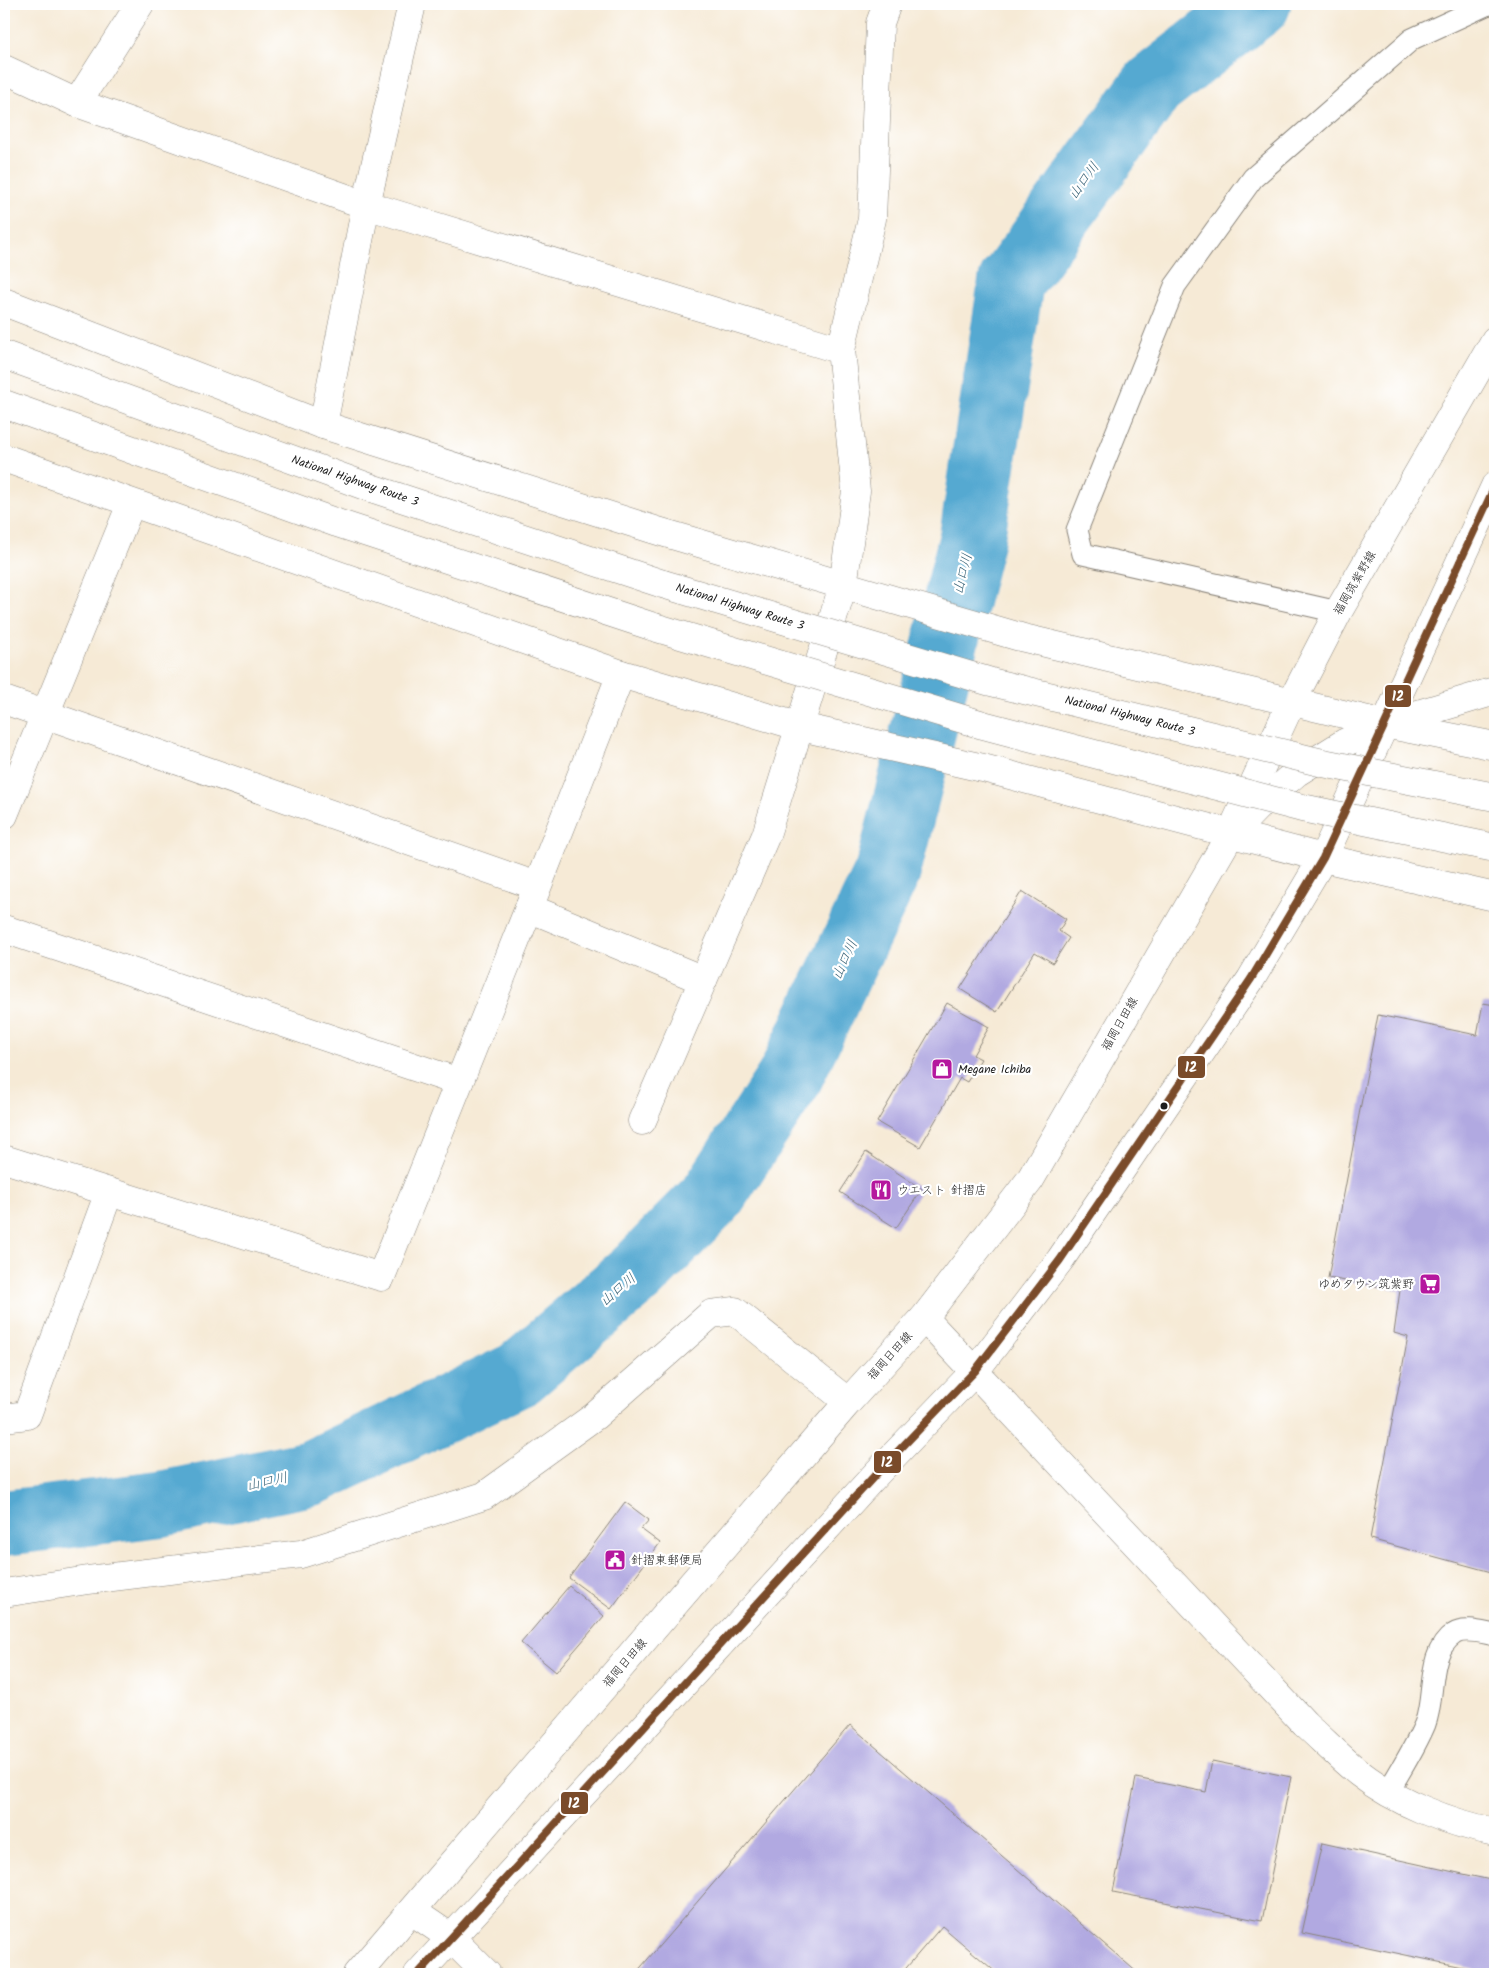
<svg xmlns="http://www.w3.org/2000/svg" width="1499" height="1978" viewBox="0 0 1499 1978" font-family="Kalam,'Klee One',sans-serif">
  <style>
    .lines { fill: none; stroke-linecap: round; stroke-linejoin: round }
    .river { stroke: #55a9d1; stroke-width: 66 }
    .building { fill: #b1a9e1 }
    .service-casing { stroke: #898379; stroke-width: 23 }
    .minor-casing { stroke: #898379; stroke-width: 29 }
    .tertiary-casing { stroke: #898379; stroke-width: 29 }
    .secondary-casing { stroke: #898379; stroke-width: 29 }
    .primary-casing { stroke: #898379; stroke-width: 29 }
    .trunk-casing { stroke: #898379; stroke-width: 29 }
    .service { stroke: #fff; stroke-width: 21 }
    .minor { stroke: #fff; stroke-width: 28 }
    .tertiary { stroke: #fff; stroke-width: 28 }
    .secondary { stroke: #fff; stroke-width: 28 }
    .primary { stroke: #fff; stroke-width: 28 }
    .trunk { stroke: #fff; stroke-width: 28 }
    .trunk-bridge-casing { stroke: #898379; stroke-width: 29; stroke-linecap: butt }
    .trunk-bridge { stroke: #fff; stroke-width: 28 }
    .bus-1-casing { stroke: #fff; stroke-width: 11 }
    .bus-1 { stroke: #7a4b2a; stroke-width: 8 }
    .bus-dot { fill: #1c1c1c; stroke: #fff; stroke-width: 2 }
    .labels { text-anchor: middle; dominant-baseline: central; stroke-width: 4.5; stroke-linejoin: round; paint-order: stroke }
    .street-label { font-size: 12px; fill: #1c1c1c; stroke: #fff }
    .poi-label { font-size: 12px; fill: #1c1c1c; stroke: #fff; text-anchor: start }
    .water-label { font-size: 14px; font-style: italic; fill: #386276; stroke: #fff }
    .line-badge { stroke: #fff; stroke-width: 2 }
    .badge-label { font-size: 14px; text-anchor: middle; font-weight: bold; fill: #fff }
  </style>
  <rect width="100%" height="100%" fill="#fff"/>
  <filter id="ink" filterUnits="userSpaceOnUse"><feTurbulence type="fractalNoise" baseFrequency=".02" numOctaves="2"/><feDisplacementMap in="SourceGraphic" scale="10" xChannelSelector="R" yChannelSelector="G"/><feConvolveMatrix kernelMatrix="1 2 1 2 8 2 1 2 1" color-interpolation-filters="sRGB"/></filter>
  <filter id="wash" filterUnits="userSpaceOnUse"><feTurbulence type="fractalNoise" baseFrequency=".0096" numOctaves="4" result="noise"/><feDisplacementMap in="SourceGraphic" scale="20" xChannelSelector="R" yChannelSelector="G"/><feGaussianBlur stdDeviation="1.12" result="paint"/><feColorMatrix in="noise" values="0 0 0 0 0 0 0 0 0 0 0 0 0 0 0 0 0 1.4 0 .05"/><feComposite in="paint" operator="in"/></filter>
  <g filter="url(#wash)">
    <rect width="100%" height="100%" fill="#f6ead6"/>
    <g class="lines">
      <polyline class="river" points="4,1523 161,1504 311,1473 519,1374 636,1274 712,1197 789,1079 888,871 972,537 1011,282 1153,86 1258,4"/>
    </g>
    <g id="blocks">
      <g class="building">
        <polygon points="1022,891 1066,919 1059,931 1069,938 1053,963 1035,952 997,1012 960,989"/>
        <polygon points="947,1003 989,1027 973,1055 981,1059 967,1082 960,1078 920,1147 877,1122"/>
        <polygon points="1483,1003 1495,1005 1495,1573 1370,1539 1408,1337 1394,1333 1400,1290 1328,1278 1378,1015 1477,1035"/>
        <polygon points="866,1152 922,1189 896,1228 840,1192"/>
        <polygon points="625,1502 649,1520 641,1529 660,1543 611,1609 569,1578"/>
        <polygon points="569,1586 604,1616 556,1672 521,1643"/>
        <polygon points="850,1725 1139,1974 998,1974 942,1926 901,1974 635,1974"/>
        <polygon points="1212,1761 1291,1777 1262,1921 1113,1892 1136,1778 1206,1792"/>
        <polygon points="1322,1843 1495,1881 1495,1974 1302,1933"/>
      </g>
    </g>
  </g>
  <g filter="url(#ink)">
    <use href="#blocks" fill-opacity="0" stroke="#898379" stroke-width="1"/>
    <g class="lines">
      <g class="service-casing">
        <g id="service">
          <polyline points="1338,612 1083,554 1077,530 1175,286 1253,178 1412,39 1486,5 1492,4"/>
          <path d="M1388,1792C1401,1769 1415,1748 1425,1724C1436,1696 1426,1653 1454,1634C1465,1627 1483,1633 1495,1635"/>
        </g>
      </g>
      <g class="minor-casing">
        <g id="minor">
          <polyline points="4,69 77,103 366,205 841,350"/>
          <polyline points="77,103 140,4"/>
          <polyline points="323,425 366,205 412,4"/>
          <polyline points="4,700 537,886"/>
          <polyline points="4,815 131,504"/>
          <polyline points="529,908 703,980"/>
          <polyline points="4,929 459,1082"/>
          <polyline points="642,1121 766,835 843,586 856,491 841,350 872,219 880,23 887,4"/>
          <polyline points="4,1159 381,1277 529,908 621,674"/>
          <polyline points="4,1418 27,1415 109,1192"/>
          <polyline points="4,1593 88,1580 301,1554 484,1496 595,1416 711,1314 735,1311 848,1402"/>
          <polyline points="412,1911 450,1937 487,1974"/>
        </g>
      </g>
      <g class="tertiary-casing">
        <path id="tertiary" d="M924,1318L1305,1724C1323,1740 1340,1758 1359,1773C1396,1802 1449,1823 1495,1832"/>
      </g>
      <g class="secondary-casing">
        <g id="secondary">
          <polyline points="357,1974 848,1402 924,1318 1030,1180 1230,835 1261,803 1296,773 1344,743 1385,724 1495,691"/>
          <polyline points="418,1974 878,1472 975,1371 1060,1260 1251,979 1323,858 1385,724"/>
        </g>
      </g>
      <g class="primary-casing">
        <g id="primary">
          <polyline points="1385,724 1495,486"/>
          <polyline points="1230,835 1292,701 1338,612 1495,340"/>
        </g>
      </g>
      <g class="trunk-casing">
        <g id="trunk">
          <polyline points="4,302 323,425 658,531 1020,637 1385,724 1495,746"/>
          <polyline points="4,355 371,488 663,584"/>
          <polyline points="4,404 337,523 654,627"/>
          <polyline points="4,458 621,674 801,727 983,768 1323,858 1495,897"/>
        </g>
      </g>
      <use href="#service" class="service"/>
      <use href="#minor" class="minor"/>
      <use href="#tertiary" class="tertiary"/>
      <use href="#secondary" class="secondary"/>
      <use href="#primary" class="primary"/>
      <use href="#trunk" class="trunk"/>
      <g class="trunk-bridge-casing">
        <g id="trunk-bridge">
          <polyline points="663,584 991,682 1323,763 1495,797"/>
          <polyline points="654,627 983,725 1302,808 1495,848"/>
        </g>
      </g>
      <use href="#trunk-bridge" class="trunk-bridge"/>
      <g class="bus-1-casing">
        <polyline id="bus-1" points="418,1974 878,1472 975,1371 1060,1260 1251,979 1323,858 1495,486"/>
      </g>
      <use href="#bus-1" class="bus-1"/>
    </g>
  </g>
  <defs>
    <g id="shop-square" transform="scale(1.125)"><rect x="-9" y="-9" width="18" height="18" rx="4" fill="#b5179e" stroke="#fff"/><path d="M-5-2.5h2.3a2.7 3.5 0 0 1 5.4 0H5L5.5 6h-11ZM-1.5-2.5h3a1.5 2.3 0 0 0-3 0Z" fill="#fff"/></g>
    <g id="restaurant-square" transform="scale(1.125)"><rect x="-9" y="-9" width="18" height="18" rx="4" fill="#b5179e" stroke="#fff"/><path d="M-5-6h1v4h1v-4h1v4h1v-4h1v5L-1.5 .5V6h-2V.5L-5-1ZM5-6V6H3V1.5H1.5Q1.5-4 5-6Z" fill="#fff"/></g>
    <g id="supermarket-square" transform="scale(1.125)"><rect x="-9" y="-9" width="18" height="18" rx="4" fill="#b5179e" stroke="#fff"/><path d="M-6-5.5h2.5l.6 2H6L4.5 2H-2.5L-4.4-4H-6ZM-1.5 3.2a1.3 1.3 0 1 0 .1 0ZM3 3.2a1.3 1.3 0 1 0 .1 0Z" fill="#fff"/></g>
    <g id="civic-square" transform="scale(1.125)"><rect x="-9" y="-9" width="18" height="18" rx="4" fill="#b5179e" stroke="#fff"/><path d="M-.6-6.5H3V-4.5H.6V-3L4-1V1h2V6H-6V1h2V-1L-.6-3ZM-1.2 2.5V6h2.4V2.5Z" fill="#fff"/></g>
  </defs>
  <g fill-rule="evenodd">
    <use href="#shop-square" x="942" y="1069"/>
    <use href="#restaurant-square" x="881" y="1190"/>
    <use href="#supermarket-square" x="1430" y="1284"/>
    <use href="#civic-square" x="615" y="1560"/>
  </g>
  <circle class="bus-dot" cx="1164" cy="1106" r="4.5"/>
  <g class="labels">
    <g class="street-label">
      <text transform="translate(355 481) rotate(19)">National Highway Route 3</text>
      <text transform="translate(1355 583) rotate(-60)">福岡筑紫野線</text>
      <text transform="translate(740 607) rotate(17)">National Highway Route 3</text>
      <text transform="translate(1130 716) rotate(14)">National Highway Route 3</text>
      <text transform="translate(1120 1024) rotate(-60)">福岡日田線</text>
      <text transform="translate(890 1356) rotate(-48)">福岡日田線</text>
      <text transform="translate(625 1663) rotate(-49)">福岡日田線</text>
    </g>
    <g class="poi-label">
      <text x="958" y="1069">Megane Ichiba</text>
      <text x="897" y="1190">ウエスト 針摺店</text>
      <text x="1414" y="1284" text-anchor="end">ゆめタウン筑紫野</text>
      <text x="631" y="1560">針摺東郵便局</text>
    </g>
    <g class="water-label">
      <text transform="translate(1084 181) rotate(-54)">山口川</text>
      <text transform="translate(963 574) rotate(-76)">山口川</text>
      <text transform="translate(845 960) rotate(-65)">山口川</text>
      <text transform="translate(618 1290) rotate(-41)">山口川</text>
      <text transform="translate(267 1482) rotate(-12)">山口川</text>
    </g>
  </g>
  <g class="line-badge">
    <rect x="1384" y="684" width="28" height="24" rx="5" fill="#7a4b2a"/>
    <rect x="1177" y="1055" width="29" height="24" rx="5" fill="#7a4b2a"/>
    <rect x="873" y="1450" width="29" height="24" rx="5" fill="#7a4b2a"/>
    <rect x="560" y="1791" width="29" height="24" rx="5" fill="#7a4b2a"/>
  </g>
  <g class="badge-label">
    <text x="1398" y="701">12</text>
    <text x="1191" y="1072">12</text>
    <text x="887" y="1467">12</text>
    <text x="574" y="1808">12</text>
  </g>
  <rect width="1499" height="1978" fill="none" stroke="#fff" stroke-width="20"/>
</svg>
